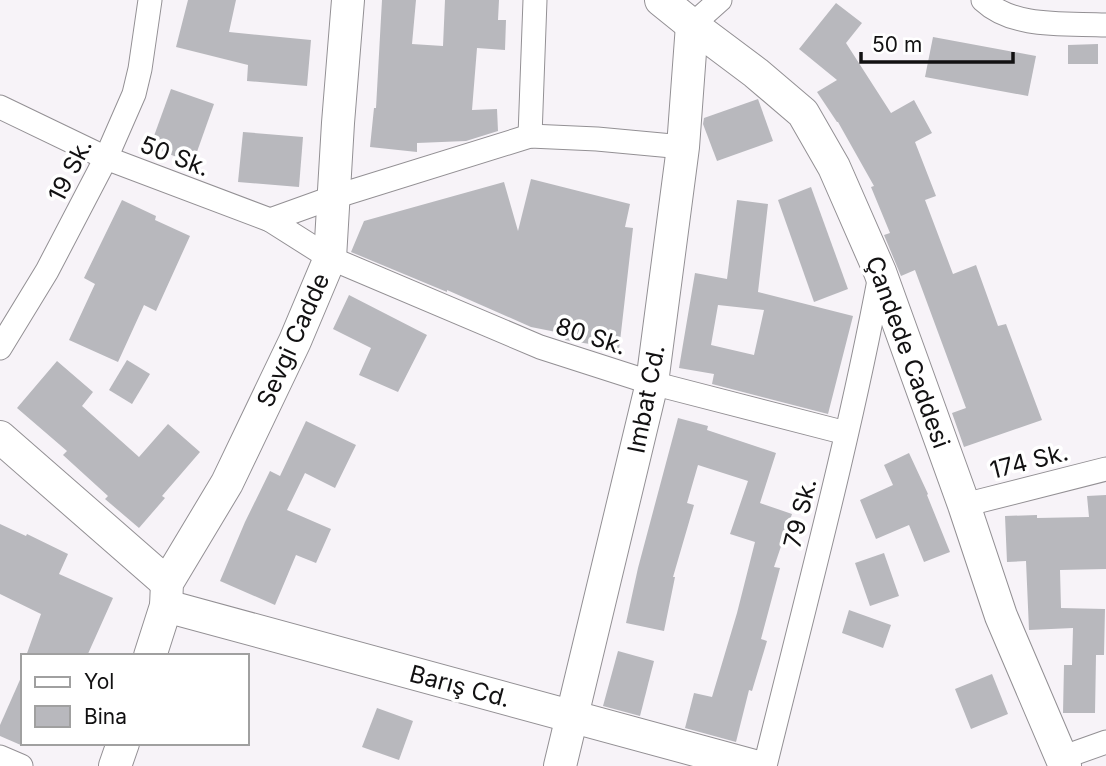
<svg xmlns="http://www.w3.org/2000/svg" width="1106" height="766" viewBox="0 0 1106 766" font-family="Inter,sans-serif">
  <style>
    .building { fill: #b8b8bd; fill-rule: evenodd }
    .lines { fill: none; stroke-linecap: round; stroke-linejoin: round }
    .street-casing { stroke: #939094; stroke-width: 25 }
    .secondary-casing { stroke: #939094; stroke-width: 34 }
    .street { stroke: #fff; stroke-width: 23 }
    .secondary { stroke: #fff; stroke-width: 32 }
    .labels { text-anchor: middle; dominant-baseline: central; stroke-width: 7; stroke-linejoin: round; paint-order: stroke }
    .street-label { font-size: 24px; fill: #121112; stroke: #fff }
  </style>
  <rect width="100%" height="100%" fill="#f7f3f8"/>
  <g class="building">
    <polygon points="188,0 236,0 229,32 311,40 307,86 247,81 248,65 176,47"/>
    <polygon points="382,0 416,0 412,44 443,46 445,0 499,0 498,20 506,20 505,50 477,48 472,110 497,109 498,131 466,141 417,143 417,152 370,147 374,108 376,108"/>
    <polygon points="836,3 862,23 846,43 891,113 914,100 932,133 915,142 936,196 925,200 953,274 976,265 998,326 1006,324 1042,420 964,447 952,413 966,408 915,270 901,276 884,235 890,233 871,187 874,186 838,122 837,122 817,92 837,80 799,49"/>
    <polygon points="933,37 1036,56 1028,96 925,77"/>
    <polygon points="1098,44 1098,64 1068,64 1068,45"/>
    <polygon points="171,89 214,104 193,163 150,147"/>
    <polygon points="758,99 773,141 717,161 703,124 704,118"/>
    <polygon points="243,132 303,137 299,187 238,182"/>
    <polygon points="531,179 630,204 625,227 633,228 619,350 595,347 596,345 565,340 566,334 531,327 447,290 447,292 351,252 364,221 504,182 518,231"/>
    <polygon points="811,187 848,289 814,302 778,200"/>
    <polygon points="122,200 156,216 155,220 190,236 156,311 144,305 118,362 69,340 95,284 84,278"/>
    <path d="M737,200L768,204L758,292L853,316L828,414L712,384L714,374L679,368L695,273L727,279ZM718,305L764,310L754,355L711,345Z"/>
    <polygon points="349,295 427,335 398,392 359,375 371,348 333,329"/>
    <polygon points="127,360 150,374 132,404 109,390"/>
    <polygon points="57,361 93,392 82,406 139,457 168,424 200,452 162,496 165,498 139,528 105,499 108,496 63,455 67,451 17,408"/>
    <polygon points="678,418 708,426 707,430 776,453 760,503 792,514 774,567 780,568 761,639 767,641 752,691 749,690 736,742 685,728 694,693 712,697 737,613 755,542 730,534 748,481 698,465 687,503 694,505 673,577 675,577 664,631 626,623 638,568"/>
    <polygon points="306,421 356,445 335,488 305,473 287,510 331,529 316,563 296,555 275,605 220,581 245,522 270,471 280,476"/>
    <polygon points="909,453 928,494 927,495 950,552 924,562 909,525 876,539 860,500 893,485 884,465"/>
    <polygon points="1106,495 1106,569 1060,570 1061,608 1105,609 1104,655 1096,655 1095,713 1063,713 1064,665 1072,665 1073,628 1029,630 1026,561 1007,562 1005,516 1037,515 1037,518 1089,517 1087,496"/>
    <polygon points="0,524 26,536 27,534 68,554 59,574 113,598 87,656 26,656 41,614 0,594"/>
    <polygon points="884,553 899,596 870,606 855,563"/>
    <polygon points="849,610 891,625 883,648 842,633"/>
    <polygon points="618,651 654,661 640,716 603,706"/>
    <polygon points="23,673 23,746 0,736 0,725"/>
    <polygon points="992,674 1008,714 971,729 955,689"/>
    <polygon points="377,708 413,721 399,760 362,747"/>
  </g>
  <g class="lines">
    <g class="street-casing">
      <g id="street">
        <path d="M983,0C1014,29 1066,23 1106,25"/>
        <polyline points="692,25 720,0"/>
        <polyline points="0,107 106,158 270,220 330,258 540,347 652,383 846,433"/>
        <polyline points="530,136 535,0"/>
        <polyline points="270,220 334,197 530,136 597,139 683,147"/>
        <polyline points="0,348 47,271 106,158 134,94 140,69 150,0"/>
        <polyline points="964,505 1106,469"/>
        <polyline points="0,757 21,766"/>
        <polyline points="1061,758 1106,742"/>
        <path d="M765,766C805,603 849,440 880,275"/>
      </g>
    </g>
    <g class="secondary-casing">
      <g id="secondary">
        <polyline points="661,0 692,25 756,73 803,113 834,167 880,272 964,505 1001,616 1065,766"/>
        <polyline points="0,437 167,583"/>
        <polyline points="166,606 754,766"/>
        <polyline points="150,656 166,606 167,583 227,483 295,341 330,258 338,123 348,0"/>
        <polyline points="115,766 123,743"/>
        <polyline points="560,766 652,383 683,147 692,25"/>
      </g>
    </g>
    <use href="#street" class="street"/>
    <use href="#secondary" class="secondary"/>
  </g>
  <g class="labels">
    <g class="street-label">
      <text transform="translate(175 156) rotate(21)">50 Sk.</text>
      <text transform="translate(70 170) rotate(-63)">19 Sk.</text>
      <text transform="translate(591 336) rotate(18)">80 Sk.</text>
      <text transform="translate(293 340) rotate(-66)">Sevgi Cadde</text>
      <text transform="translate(908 352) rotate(70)">Çandede Caddesi</text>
      <text transform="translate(646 399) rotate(-79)">Imbat Cd.</text>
      <text transform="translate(1029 461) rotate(-14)">174 Sk.</text>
      <text transform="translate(800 513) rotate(-76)">79 Sk.</text>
      <text transform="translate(460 686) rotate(15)">Barış Cd.</text>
    </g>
  </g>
  <rect x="21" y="654" width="228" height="91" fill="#ffffff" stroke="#a0a0a0" stroke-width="2"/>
  <rect x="35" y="677" width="35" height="10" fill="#ffffff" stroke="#a0a0a0" stroke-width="2"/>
  <text x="84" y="689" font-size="21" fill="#121112">Yol</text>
  <rect x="35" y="706" width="35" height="21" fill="#b8b8bd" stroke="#a0a0a0" stroke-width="2"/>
  <text x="84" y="724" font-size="21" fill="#121112">Bina</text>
  <path d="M861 52v10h152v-10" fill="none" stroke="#121112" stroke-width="3.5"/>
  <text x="872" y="52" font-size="21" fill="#121112" stroke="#ffffff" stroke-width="5" paint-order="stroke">50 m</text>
</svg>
